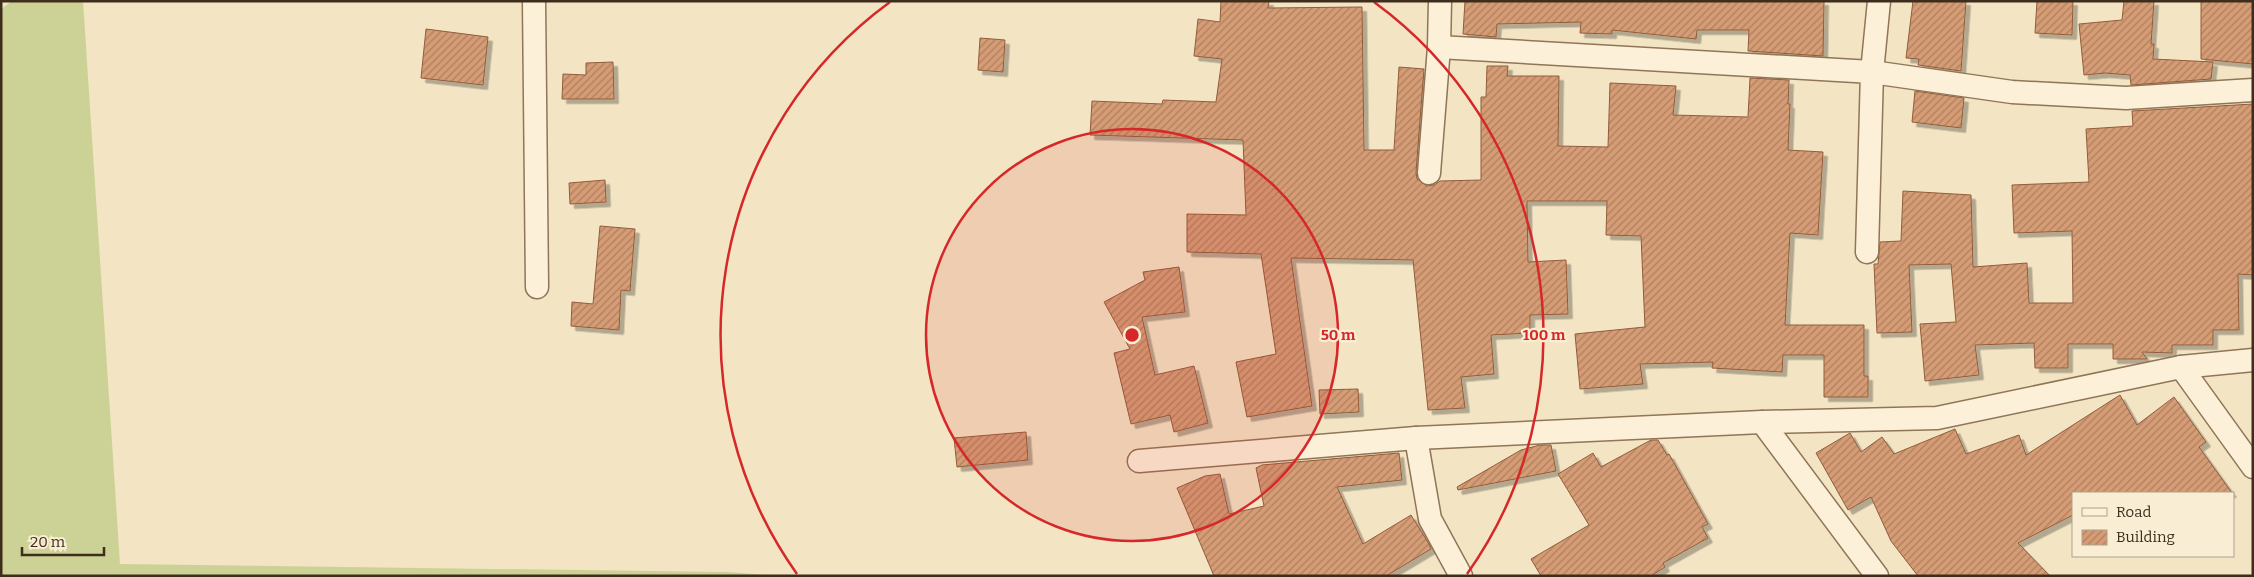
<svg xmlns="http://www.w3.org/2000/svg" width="2254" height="577" viewBox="0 0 2254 577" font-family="Bitter,serif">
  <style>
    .grass { fill: #ccd296 }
    .building { fill: url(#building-hatch); stroke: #925c3b; filter: url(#shadow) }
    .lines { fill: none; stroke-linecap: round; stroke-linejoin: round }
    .street-casing { stroke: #907558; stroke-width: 25 }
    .street { stroke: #fcf1d8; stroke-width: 22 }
    .ring { fill: none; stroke: #d62828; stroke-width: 2.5 }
    .centre { fill: #d62828; stroke: #f9eed4; stroke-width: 2.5 }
    .ring-label { font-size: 15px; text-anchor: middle; font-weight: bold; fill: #d62828; stroke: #f9eed4; stroke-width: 4.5; stroke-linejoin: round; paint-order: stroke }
  </style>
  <defs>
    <pattern id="building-hatch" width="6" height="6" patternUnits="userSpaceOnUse" patternTransform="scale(1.25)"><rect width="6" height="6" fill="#d59c75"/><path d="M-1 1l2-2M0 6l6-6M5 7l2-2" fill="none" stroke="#ae805f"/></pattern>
    <filter id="shadow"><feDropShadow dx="4.5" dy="4.5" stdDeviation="0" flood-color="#0004"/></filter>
  </defs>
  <rect width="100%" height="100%" fill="#f3e4c3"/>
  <polygon class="grass" points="12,1 83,1 120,564 727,572 783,576 1,576 1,9"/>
  <g class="building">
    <polygon points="1221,1 1269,1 1268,8 1362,7 1364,150 1394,150 1399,67 1424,69 1416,172 1417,179 1427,186 1434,185 1440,181 1481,180 1481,97 1486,97 1487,66 1508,66 1507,76 1559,76 1558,146 1608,147 1610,83 1676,86 1673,115 1748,117 1750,78 1789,80 1788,104 1790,104 1788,150 1823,152 1818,235 1790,233 1785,325 1864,325 1864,376 1868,376 1868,397 1824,397 1824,355 1783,355 1782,372 1712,368 1713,362 1640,364 1643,384 1580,389 1575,334 1645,327 1641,236 1606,235 1607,201 1527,201 1528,262 1566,260 1568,314 1530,315 1530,333 1491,335 1494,374 1461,377 1465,408 1428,410 1413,260 1291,258 1312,406 1247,417 1236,362 1276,354 1261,254 1187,252 1187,214 1246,215 1243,140 1090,135 1092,101 1162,104 1163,100 1216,102 1222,59 1194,56 1198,19 1220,22"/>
    <polygon points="1465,1 1824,1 1823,56 1748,51 1749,30 1697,30 1696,39 1612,30 1612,34 1580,33 1581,22 1497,24 1496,37 1463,34"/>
    <polygon points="1913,1 1966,1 1961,71 1918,65 1919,59 1906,58"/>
    <polygon points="2037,1 2073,1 2072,35 2035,33"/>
    <polygon points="2124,1 2154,1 2151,44 2154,44 2153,59 2213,62 2211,79 2131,85 2130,75 2105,73 2084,75 2079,24 2122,20"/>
    <polygon points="2201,1 2253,1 2253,64 2201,59"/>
    <polygon points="426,29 488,37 483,85 421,78"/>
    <polygon points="980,38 1005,40 1003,72 978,70"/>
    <polygon points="613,62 614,99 562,99 563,74 586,75 586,63"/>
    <polygon points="1915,91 1964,98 1961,128 1912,122"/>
    <polygon points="2253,104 2253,275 2238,274 2239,330 2213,330 2213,345 2172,345 2172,353 2142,352 2147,359 2113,359 2113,344 2068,344 2068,368 2035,368 2034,343 1975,345 1979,375 1925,381 1920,324 1956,322 1951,264 1909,265 1912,332 1877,333 1874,264 1878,264 1880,242 1901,241 1903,191 1971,195 1973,267 2027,263 2029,303 2073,303 2072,231 2014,233 2012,185 2089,182 2086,129 2133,126 2132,111"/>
    <polygon points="605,180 606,202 570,204 569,183"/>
    <polygon points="600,226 635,229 630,291 621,290 619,330 571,326 572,302 593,304"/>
    <polygon points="1179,267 1185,312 1142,317 1155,375 1194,366 1208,423 1174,432 1170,415 1131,424 1114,353 1130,349 1104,302 1145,280 1143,272"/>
    <polygon points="1358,389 1359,412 1320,414 1319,390"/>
    <polygon points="2120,395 2137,425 2174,397 2206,442 2199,447 2232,493 2073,493 2073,515 2018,543 2050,576 1918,576 1891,541 1871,497 1848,510 1816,453 1850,433 1861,452 1882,437 1894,454 1955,429 1966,454 2019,435 2026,455"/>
    <polygon points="1026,432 1028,460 957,467 954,438"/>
    <polygon points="1651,440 1658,440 1667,455 1669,454 1708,524 1702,527 1708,538 1663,563 1665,567 1651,576 1541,576 1531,559 1589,525 1558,474 1593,453 1601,467"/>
    <polygon points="1540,445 1551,445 1556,471 1458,490 1457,487 1521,450"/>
    <polygon points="1399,453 1402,480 1337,487 1363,544 1411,515 1429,544 1431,549 1386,576 1214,576 1177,488 1205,476 1220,474 1229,514 1264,506 1256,468 1262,465"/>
  </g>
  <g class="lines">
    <g class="street-casing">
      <g id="street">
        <polyline points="534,1 537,287"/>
        <polyline points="1879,1 1872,72 2012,92 2126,98 2253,90"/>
        <polyline points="1439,47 1872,72 1867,252"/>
        <polyline points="1429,173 1439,47 1440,1"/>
        <polyline points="2181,367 2253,467"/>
        <polyline points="1762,422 1877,576"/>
        <polyline points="1416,438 1430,519 1461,576"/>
        <polyline points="1139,461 1416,438 1762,422 1937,418 2181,367 2253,360"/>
      </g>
    </g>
    <use href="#street" class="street"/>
  </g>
  <circle cx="1132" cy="335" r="206" fill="#d62828" fill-opacity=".12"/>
  <g class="ring">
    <circle cx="1132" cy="335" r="206"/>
    <path d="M797 574A412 412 0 0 1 890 2M1374 2A412 412 0 0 1 1467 574"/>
  </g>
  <circle cx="1132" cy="335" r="8" class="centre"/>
  <g class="ring-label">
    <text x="1338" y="340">50 m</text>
    <text x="1544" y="340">100 m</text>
  </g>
  <rect width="2254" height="577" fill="none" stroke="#3e2d1d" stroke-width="5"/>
  <rect x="2072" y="492" width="162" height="65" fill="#f9eed4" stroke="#aea18b"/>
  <rect x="2082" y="508" width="25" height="8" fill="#fcf1d8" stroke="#aea18b"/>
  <text x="2116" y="517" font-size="15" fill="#3e2d1d">Road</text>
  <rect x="2082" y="530" width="25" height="15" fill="url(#building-hatch)" stroke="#aea18b"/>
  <text x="2116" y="542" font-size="15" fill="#3e2d1d">Building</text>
  <path d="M22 547v8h82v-8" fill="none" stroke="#3e2d1d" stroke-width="2.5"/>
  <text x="30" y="547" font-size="15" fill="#3e2d1d" stroke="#f9eed4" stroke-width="4" paint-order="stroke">20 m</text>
</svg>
